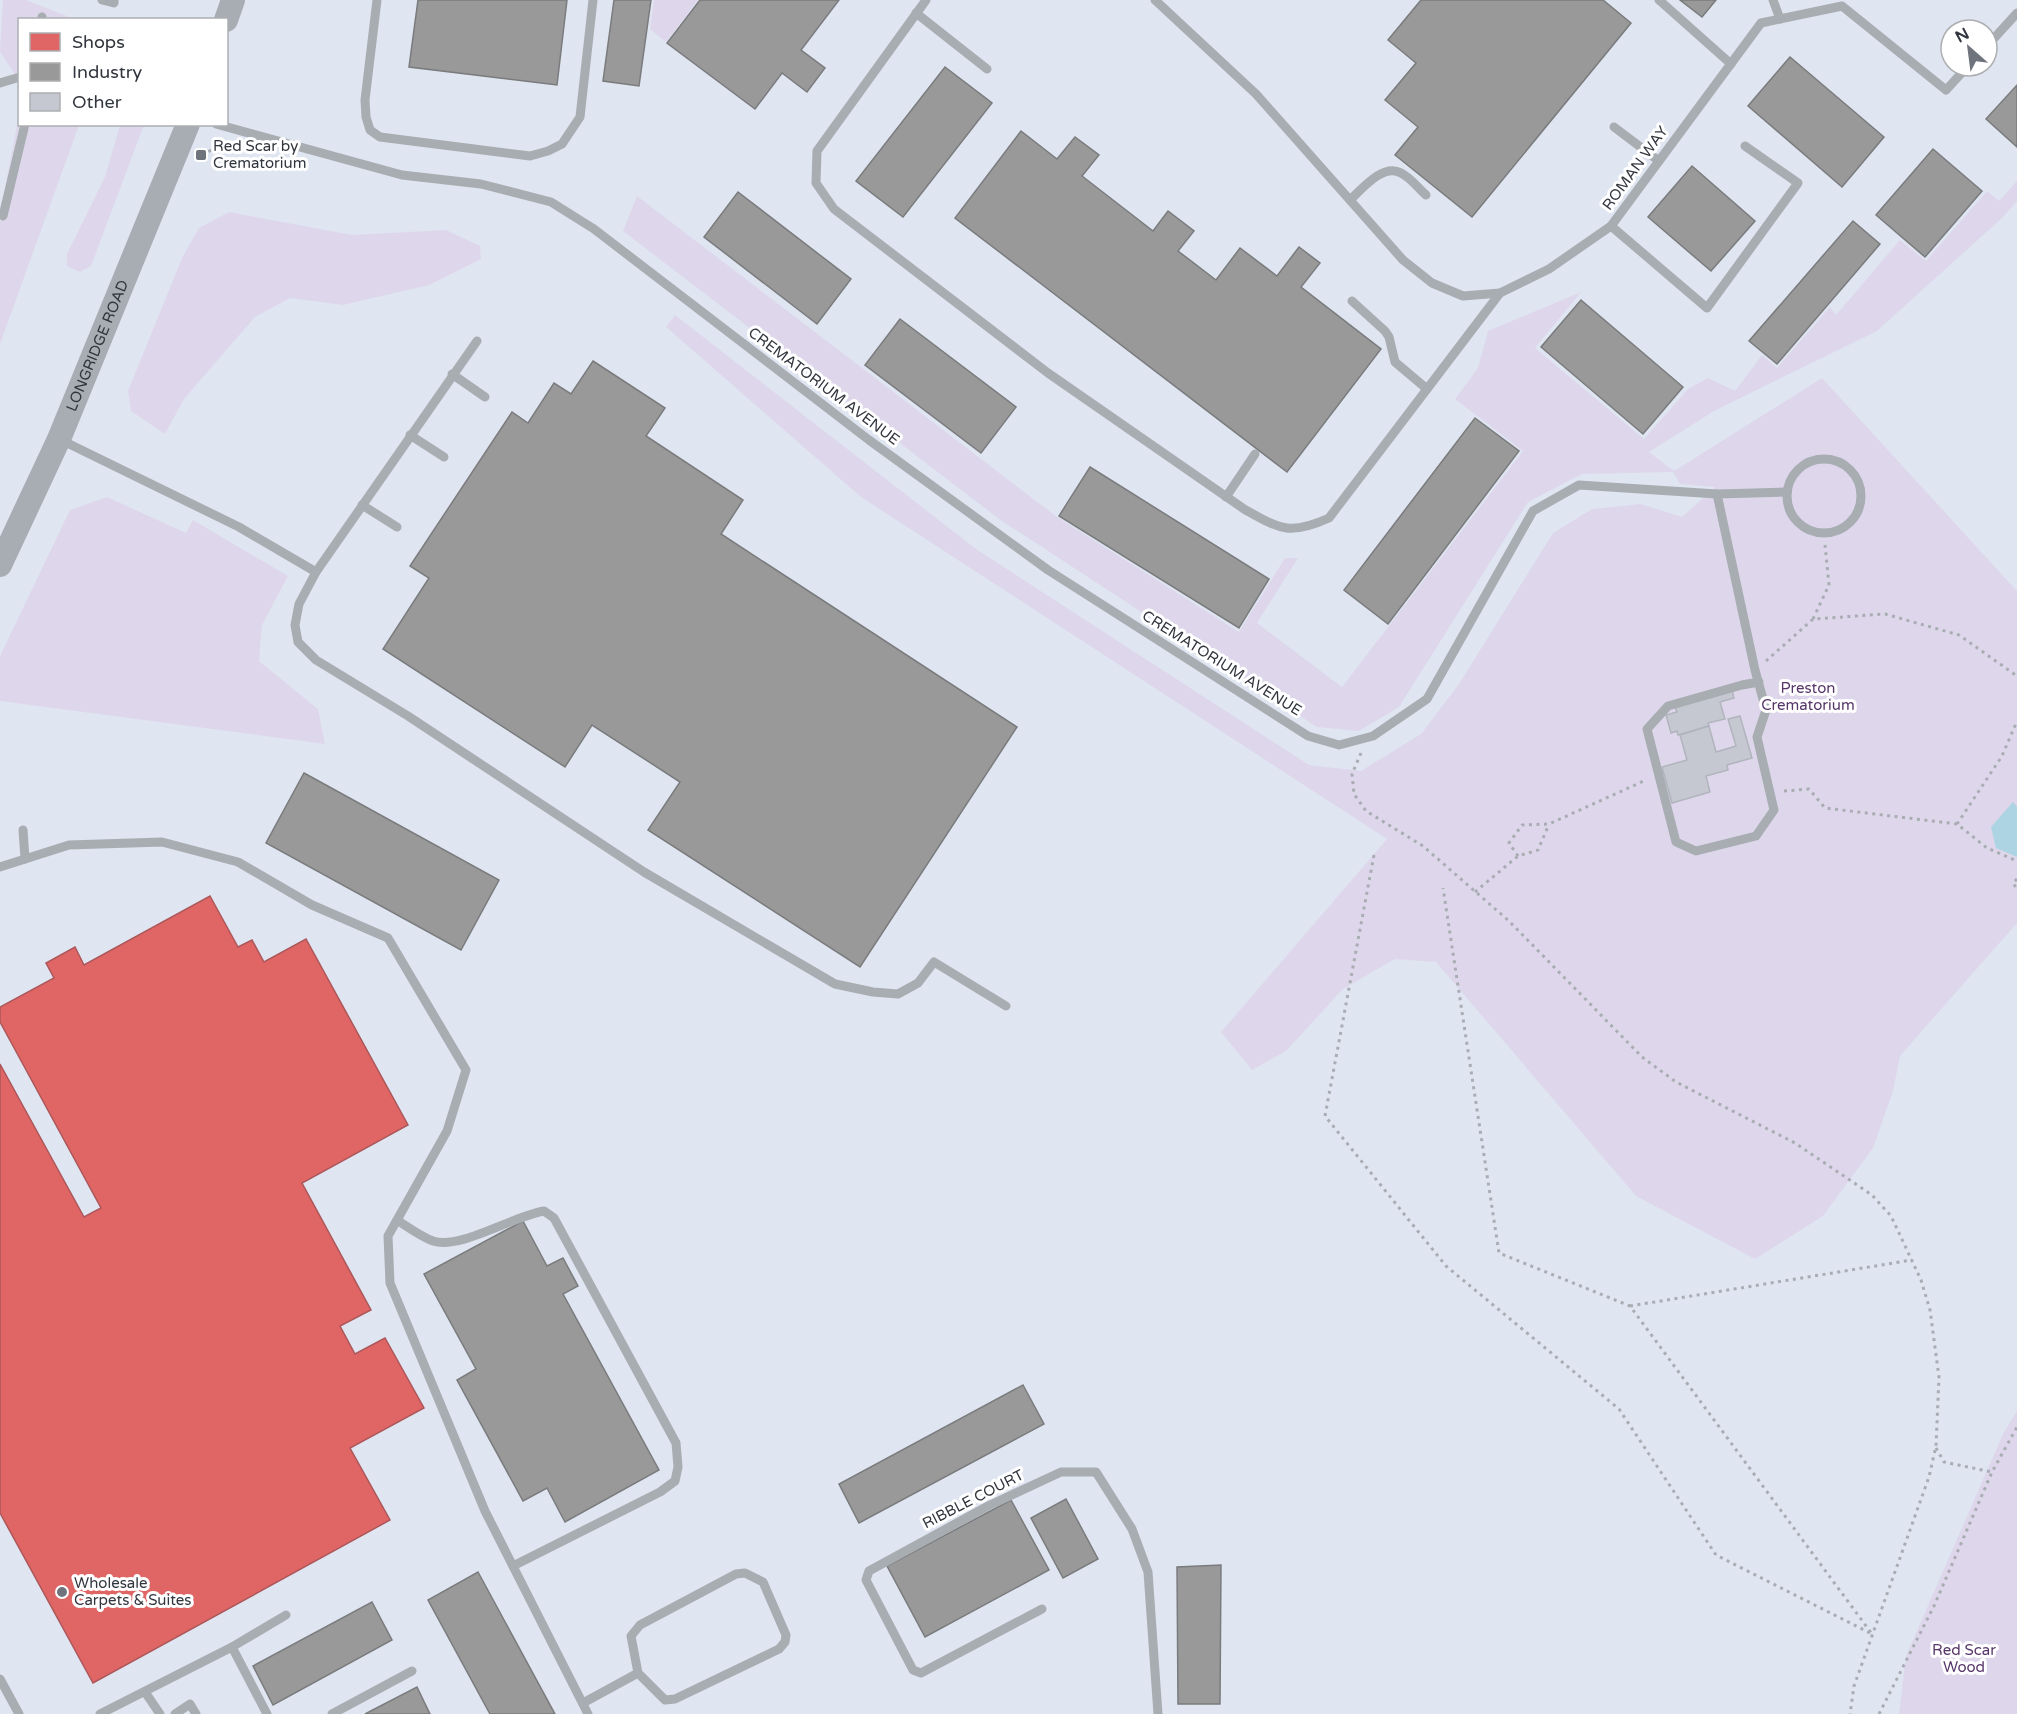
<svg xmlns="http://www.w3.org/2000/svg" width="2017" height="1714" viewBox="0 0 2017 1714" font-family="'Varela Round',sans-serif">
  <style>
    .green { fill: #ded7ec }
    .water { fill: #acd4e2 }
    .shops { fill: #e06666; stroke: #ac575a; stroke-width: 1.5 }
    .industry { fill: #999; stroke: #7a7b7d; stroke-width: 1.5 }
    .building { fill: #c5c7d1; stroke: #b1b4bd; stroke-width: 1.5 }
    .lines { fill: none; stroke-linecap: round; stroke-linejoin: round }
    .path { stroke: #a9adb3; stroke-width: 3; stroke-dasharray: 3 4.5; stroke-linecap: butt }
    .lane { stroke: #a8adb2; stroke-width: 9 }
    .secondary { stroke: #a8acb3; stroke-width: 24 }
    .poi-dot { fill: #6e737c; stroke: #fff; stroke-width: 2 }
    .labels { text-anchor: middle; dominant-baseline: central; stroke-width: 6; stroke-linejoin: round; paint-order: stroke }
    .poi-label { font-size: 15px; fill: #31353d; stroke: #fff; text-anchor: start }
    .street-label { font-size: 15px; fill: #31353d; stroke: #fff }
    .park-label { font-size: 15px; fill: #573669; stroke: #fff }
  </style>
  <rect width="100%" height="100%" fill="#dfe5f1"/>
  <g class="green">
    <polygon points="3,0 26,0 74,19 20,20 19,93 19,80 0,52"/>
    <polygon points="654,0 698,0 666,42 650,29"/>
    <polygon points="19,116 20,124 79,125 0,344 0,223 7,177"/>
    <polygon points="120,125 144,125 91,266 80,272 67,266 67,254 105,177"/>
    <polygon points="2017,181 2017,201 2002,218 1877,331 1714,411 1649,452 1674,471 1822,378 2017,591 2017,923 1900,1056 1893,1091 1873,1148 1823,1216 1755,1259 1636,1196 1436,962 1395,959 1343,989 1286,1051 1252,1070 1221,1032 1387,839 861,497 666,327 675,315 976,549 1309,765 1361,771 1421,734 1459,684 1553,533 1592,509 1641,504 1682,517 1715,487 1680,484 1673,472 1582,474 1528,502 1399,707 1359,731 1317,727 999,519 623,231 637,196 1057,517 1239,632 1285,558 1298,558 1257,623 1342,687 1523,451 1455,399 1478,368 1488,331 1581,292 1535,348 1644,439 1688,389 1708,378 1735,391 1762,355 1777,368 1830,307 1836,315 1900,240 1926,261 1987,191 1999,201"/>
    <polygon points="229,212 352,235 446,230 480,246 481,259 429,285 343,305 290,298 255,317 184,399 165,434 131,411 128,391 182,258 199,228"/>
    <polygon points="107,497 186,533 193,520 288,576 262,625 259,661 318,709 325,744 0,701 0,656 70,510"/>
    <polygon points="2017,1411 2017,1714 1899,1714 1906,1656 2003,1434"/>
  </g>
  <polygon class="water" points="2013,802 2017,807 2017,857 1996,848 1991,827"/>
  <polygon class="shops" points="210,896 238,947 252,940 264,962 306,939 408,1125 302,1183 371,1310 340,1326 355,1354 385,1338 424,1408 350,1448 390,1520 93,1683 0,1513 0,1064 84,1217 101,1208 0,1022 0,1007 54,978 46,963 75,947 84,965"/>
  <g class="industry">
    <polygon points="418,0 567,0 557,85 409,67"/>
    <polygon points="614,0 651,0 639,86 603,81"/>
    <polygon points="700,0 839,0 801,50 825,68 807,92 782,73 755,109 667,43"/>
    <polygon points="1421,0 1603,0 1631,23 1472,217 1395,155 1418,127 1385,100 1416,63 1388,40"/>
    <polygon points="1680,0 1716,0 1702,17"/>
    <polygon points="1790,57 1884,137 1842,187 1748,106"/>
    <polygon points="945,67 992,103 903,217 856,181"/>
    <polygon points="2017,85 2017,147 1986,119"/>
    <polygon points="1021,131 1057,159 1075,137 1099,155 1082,176 1153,231 1168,211 1194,231 1178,251 1216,280 1240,248 1277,276 1299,247 1320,263 1301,287 1381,349 1287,472 955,218"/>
    <polygon points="1933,149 1982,191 1925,257 1876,215"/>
    <polygon points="1692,166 1755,221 1711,271 1648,217"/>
    <polygon points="738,192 851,279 817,324 704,237"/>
    <polygon points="1853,221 1880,244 1777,364 1749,341"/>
    <polygon points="1581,300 1683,387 1643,434 1541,347"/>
    <polygon points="900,319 1016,407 981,453 865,365"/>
    <polygon points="593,361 665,408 646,436 743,500 721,534 1017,727 860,967 648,830 680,782 592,725 565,767 383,649 429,578 410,566 512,412 528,423 554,383 571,394"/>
    <polygon points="1475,418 1519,451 1388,624 1344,590"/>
    <polygon points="1090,467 1269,579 1239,628 1059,516"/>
    <polygon points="304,773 499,880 461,950 266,843"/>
    <polygon points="523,1221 547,1266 563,1258 578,1286 563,1294 659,1470 565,1522 547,1488 523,1501 457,1380 476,1369 424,1274"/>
    <polygon points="1023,1385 1044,1424 859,1523 839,1484"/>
    <polygon points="1066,1499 1098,1559 1063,1578 1031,1518"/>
    <polygon points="1011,1500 1049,1570 925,1637 887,1566"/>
    <polygon points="1221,1565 1220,1704 1178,1704 1177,1567"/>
    <polygon points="478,1572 555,1714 490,1714 428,1600"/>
    <polygon points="372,1602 392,1640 273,1705 253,1666"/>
    <polygon points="417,1687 430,1714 365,1714"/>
  </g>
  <g class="building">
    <polygon points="1732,690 1734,698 1720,702 1725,719 1708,723 1709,726 1678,735 1677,731 1671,733 1666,715 1677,712 1675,707"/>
    <polygon points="1740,716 1752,758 1727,765 1728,770 1706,776 1710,792 1672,803 1662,767 1687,760 1680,735 1709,726 1716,752 1736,746 1728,719"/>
  </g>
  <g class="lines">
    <g class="path">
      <polyline points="196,160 220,144 221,137"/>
      <polyline points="1813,619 1829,585 1825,545"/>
      <polyline points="1766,661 1813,619 1885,614 1959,635 2017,676"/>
      <polyline points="1361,753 1352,774 1354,794 1366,811 1423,846 1509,921 1642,1057 1676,1082 1795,1143 1872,1195 1891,1216 1921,1280 1930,1310 1939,1377 1936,1446 1929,1477 1854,1686 1850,1714"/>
      <polyline points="1784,791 1809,789 1825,808 1957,824 1987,848 2017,861"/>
      <polyline points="1957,824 2002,756 2017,721"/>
      <polyline points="1374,855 1325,1116 1446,1266 1619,1409 1716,1555 1872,1634 1630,1306 1499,1253 1443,888"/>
      <polyline points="1518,856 1509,843 1522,825 1549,824 1646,780"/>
      <polyline points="2017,879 2013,883 2017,889"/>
      <polyline points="1475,892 1518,856 1538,850 1549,824"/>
      <polyline points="1630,1306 1912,1260"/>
      <polyline points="1936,1448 1944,1462 1992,1472"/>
      <polyline points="1879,1714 1934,1606 1992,1472 2017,1427"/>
    </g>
    <g class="lane">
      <polyline points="102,0 114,3 114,0"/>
      <polyline points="377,0 365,100 366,117 370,130 380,137 530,156 548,151 562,144 580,117 593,0"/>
      <path d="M926,0L817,151L816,183L834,209L1048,373L1244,509C1280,529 1289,536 1329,518L1500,293"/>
      <polyline points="1155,0 1256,94 1403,260 1432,283 1463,296 1500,293 1549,269 1611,226 1761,23 1842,6 1946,90 1968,66"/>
      <polyline points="1659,0 1731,64"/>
      <polyline points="1773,0 1780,19"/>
      <polyline points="916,13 987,69"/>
      <polyline points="42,20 42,17"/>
      <polyline points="1987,46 2017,13"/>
      <polyline points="0,83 20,77"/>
      <polyline points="216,124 402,175 481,184 551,202 594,229 869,440 1048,570 1308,736 1339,745 1373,736 1427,699 1533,511 1579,485 1717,494 1787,492"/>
      <polyline points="1614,127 1659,161"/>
      <path d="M1350,200C1362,189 1383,163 1401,173C1411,178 1418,188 1426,195"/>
      <polyline points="3,216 25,124"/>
      <polyline points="1611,226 1707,308 1798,183 1745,146"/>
      <polyline points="1352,301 1385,331 1389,337 1395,362 1427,389"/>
      <polyline points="452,374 485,397"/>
      <polyline points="410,435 444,457"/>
      <polyline points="59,439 239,527 316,572 477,341"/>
      <circle cx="1824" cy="496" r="37"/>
      <polyline points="1717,494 1755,670 1766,710 1757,737 1774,810 1756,836 1696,851 1676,842 1647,729 1668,706 1742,685 1759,682"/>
      <polyline points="1226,497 1255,454"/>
      <polyline points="362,505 397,527"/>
      <polyline points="316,572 299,604 295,625 298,642 316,660 408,716 644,872 835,984 873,992 898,994 918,983 934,962 1006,1006"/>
      <polyline points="23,830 25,859"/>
      <polyline points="0,867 69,845 162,842 238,862 312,905 388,938 466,1070 447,1131 388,1236 390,1283 485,1511 588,1714"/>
      <path d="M397,1220C408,1227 420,1236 433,1241C460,1250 513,1216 544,1211L554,1218L676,1443L678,1467L675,1481L660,1492L513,1566"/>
      <polyline points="1042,1609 921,1673 913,1670 866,1580 869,1571 988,1506 1061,1472 1096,1472 1132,1529 1148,1572 1158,1714"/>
      <polyline points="232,1647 286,1615"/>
      <polyline points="0,1679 19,1714"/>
      <polyline points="145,1692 160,1714"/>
      <polyline points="583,1703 638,1673 631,1636 640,1625 736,1574 745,1573 763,1582 786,1635 785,1642 779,1649 675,1699 665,1700 638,1673"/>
      <polyline points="100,1714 232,1647 267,1714"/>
      <polyline points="175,1714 190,1704 196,1714"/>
      <polyline points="332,1714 412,1671"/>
    </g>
    <g class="secondary">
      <polyline points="226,20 233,0"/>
      <path id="s1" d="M0,565L59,439L188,124"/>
    </g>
  </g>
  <g class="poi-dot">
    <rect x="195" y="149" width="12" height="12" rx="3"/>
    <circle cx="62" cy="1592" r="6"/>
  </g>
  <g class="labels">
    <g class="poi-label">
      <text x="213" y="146">Red Scar by<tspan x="213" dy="17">Crematorium</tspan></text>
      <text x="74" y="1583">Wholesale<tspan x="74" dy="17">Carpets &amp; Suites</tspan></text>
    </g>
    <g class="street-label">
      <text transform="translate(1635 168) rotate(-54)">ROMAN WAY</text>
      <text stroke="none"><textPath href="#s1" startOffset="240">LONGRIDGE ROAD</textPath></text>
      <text transform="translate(824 386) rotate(37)">CREMATORIUM AVENUE</text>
      <text transform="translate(1222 663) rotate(32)">CREMATORIUM AVENUE</text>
      <text transform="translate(973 1499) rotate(-27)">RIBBLE COURT</text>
    </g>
    <g class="park-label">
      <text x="1808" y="688">Preston<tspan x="1808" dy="17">Crematorium</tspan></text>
      <text x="1964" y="1650">Red Scar<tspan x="1964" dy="17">Wood</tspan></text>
    </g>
  </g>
  <rect x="18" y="18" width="210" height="108" fill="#ffffff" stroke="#adaeb1" stroke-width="1.5"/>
  <rect x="30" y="33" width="30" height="18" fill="#e06666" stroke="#adaeb1" stroke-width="1.5"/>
  <text x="72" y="48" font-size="18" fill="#31353d">Shops</text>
  <rect x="30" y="63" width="30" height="18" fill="#999999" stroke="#adaeb1" stroke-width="1.5"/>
  <text x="72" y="78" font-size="18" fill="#31353d">Industry</text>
  <rect x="30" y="93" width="30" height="18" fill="#c5c7d1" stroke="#adaeb1" stroke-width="1.5"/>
  <text x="72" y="108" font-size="18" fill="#31353d">Other</text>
  <g transform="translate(1969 48) rotate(332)"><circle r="28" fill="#ffffff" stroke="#adaeb1" stroke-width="1.5"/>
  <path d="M0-4.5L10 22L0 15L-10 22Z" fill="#6e737c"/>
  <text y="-9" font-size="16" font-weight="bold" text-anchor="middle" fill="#31353d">N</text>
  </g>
</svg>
